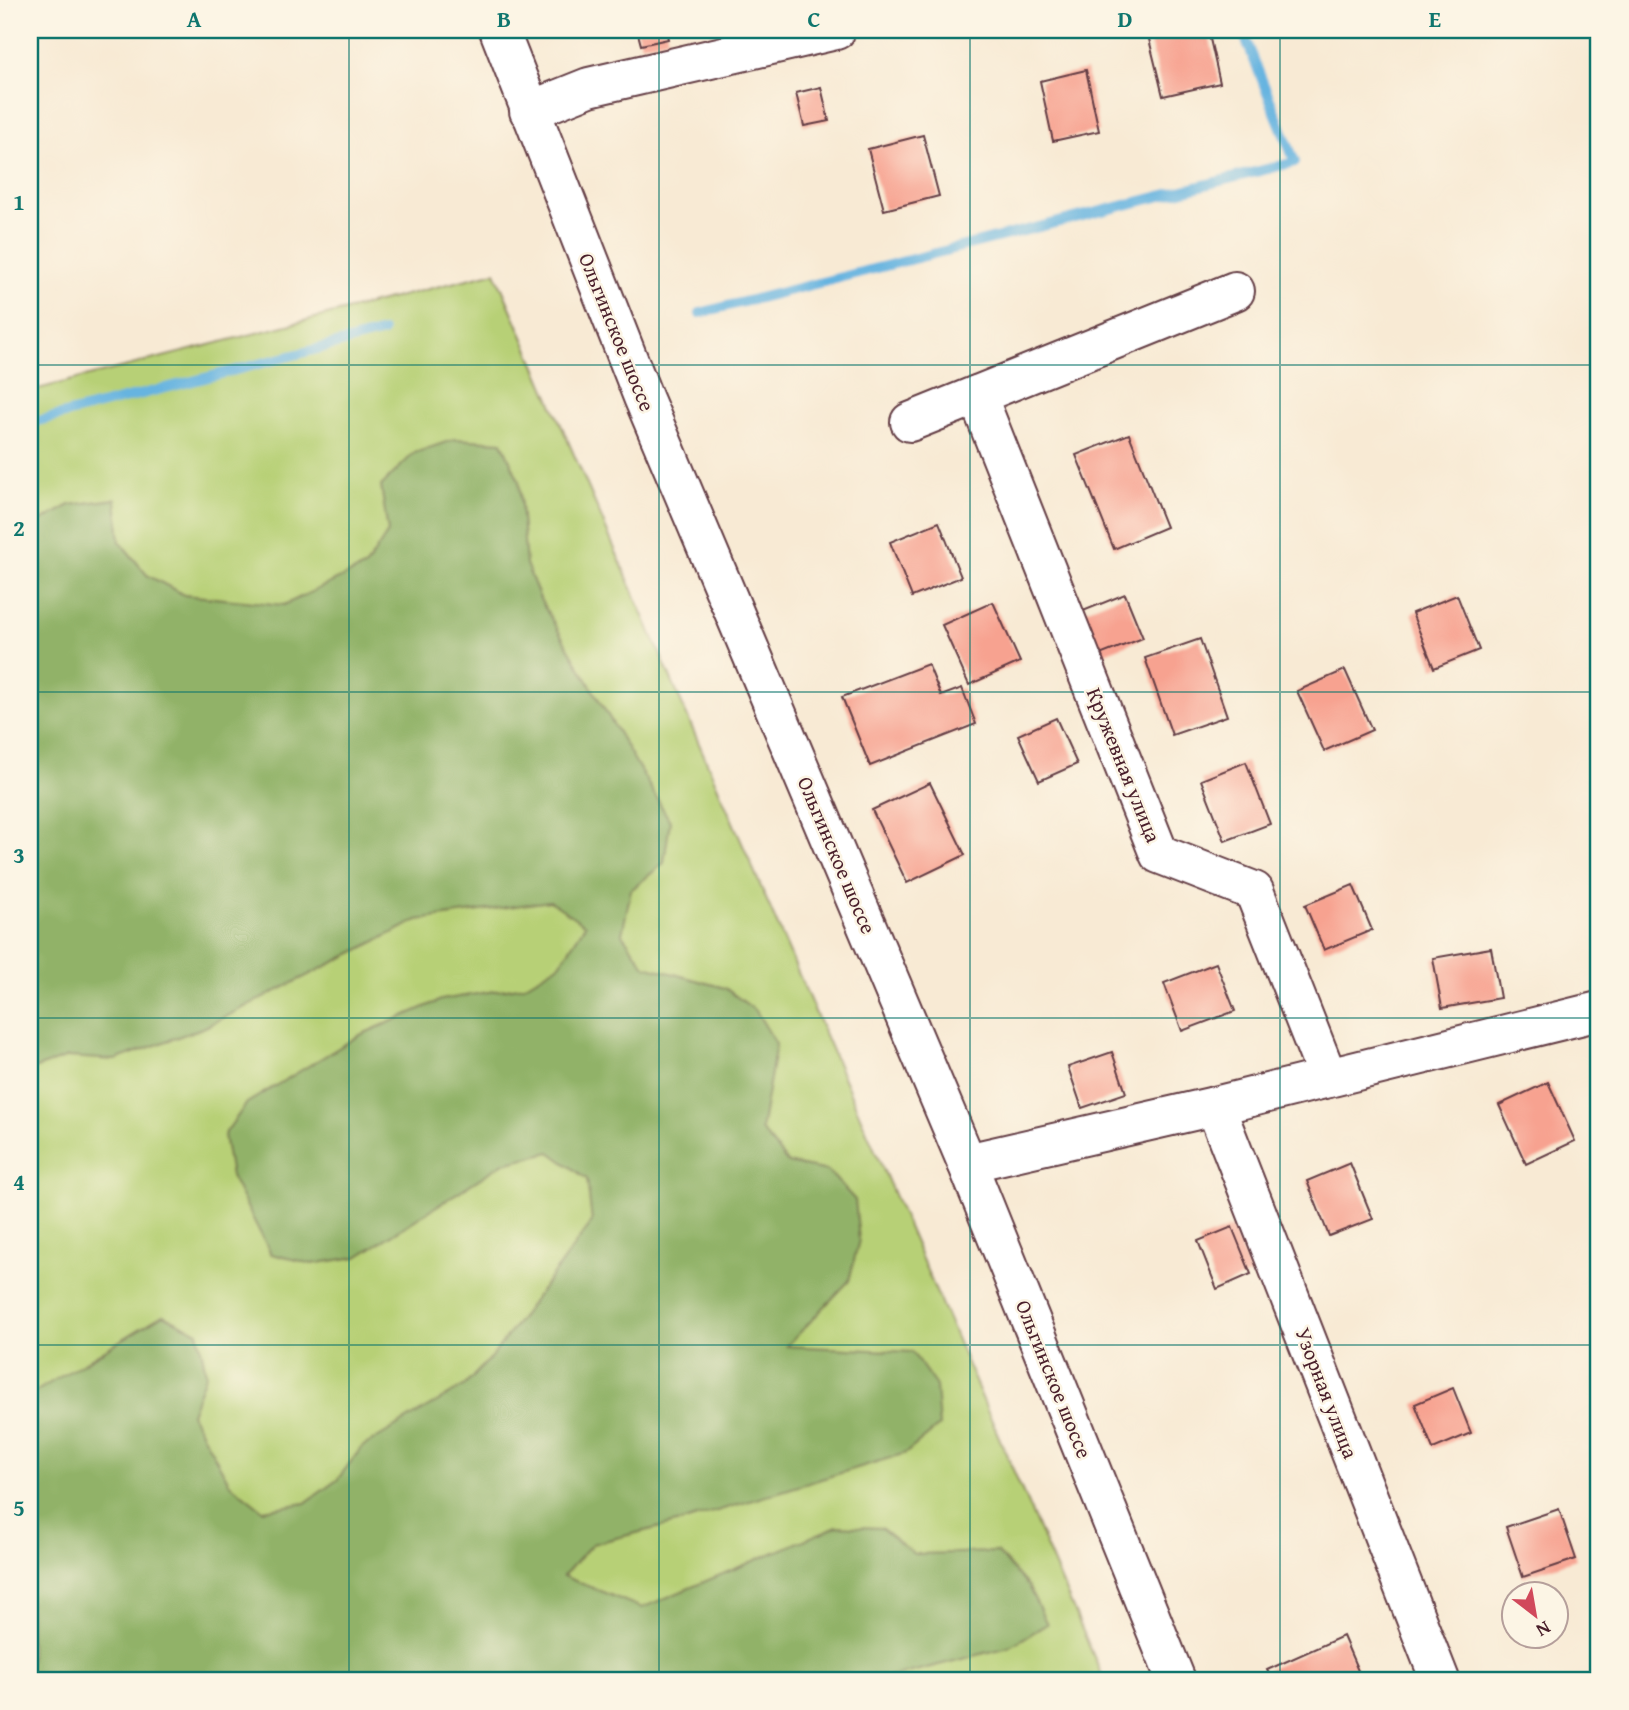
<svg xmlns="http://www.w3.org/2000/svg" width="1629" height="1710" viewBox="0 0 1629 1710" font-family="'Gentium Book Plus',serif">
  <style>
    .green { fill: #b7d076; stroke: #807850; stroke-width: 2 }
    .forest { fill: #91b267; stroke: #6e6849; stroke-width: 2 }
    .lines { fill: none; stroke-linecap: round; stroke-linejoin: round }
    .stream { stroke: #66b4e0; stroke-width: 10 }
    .building { fill: #f7a290 }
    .minor-casing { stroke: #643d44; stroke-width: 42 }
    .minor { stroke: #fff; stroke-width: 38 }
    .grid { fill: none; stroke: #0f766e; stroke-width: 2; stroke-opacity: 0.55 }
    .labels { text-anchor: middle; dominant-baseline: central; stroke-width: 5; stroke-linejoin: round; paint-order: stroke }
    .street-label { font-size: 21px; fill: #4a1f2b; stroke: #fcf5e5 }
    .neatline { fill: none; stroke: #0f766e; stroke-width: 2.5 }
    .grid-label { font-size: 23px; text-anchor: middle; font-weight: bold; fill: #0f766e }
  </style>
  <rect width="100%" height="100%" fill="#fcf5e5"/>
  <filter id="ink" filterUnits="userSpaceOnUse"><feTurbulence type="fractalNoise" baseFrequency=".0143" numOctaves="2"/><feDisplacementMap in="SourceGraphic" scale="14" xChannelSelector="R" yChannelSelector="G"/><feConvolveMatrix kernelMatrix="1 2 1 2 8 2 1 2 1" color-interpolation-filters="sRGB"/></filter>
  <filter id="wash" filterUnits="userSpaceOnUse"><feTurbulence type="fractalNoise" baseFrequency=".00686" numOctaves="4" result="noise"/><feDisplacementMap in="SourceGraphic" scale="28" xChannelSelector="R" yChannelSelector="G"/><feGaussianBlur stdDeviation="1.57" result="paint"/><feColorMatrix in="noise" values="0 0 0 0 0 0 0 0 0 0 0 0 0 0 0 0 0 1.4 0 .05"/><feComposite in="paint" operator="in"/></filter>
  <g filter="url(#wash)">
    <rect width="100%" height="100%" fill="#f8ead4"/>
    <polygon class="green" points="495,272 1104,1680 30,1680 30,391"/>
    <polygon class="forest" points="455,439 502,442 519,481 526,564 541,601 670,821 664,863 631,890 622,934 645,966 725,988 756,1011 776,1044 761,1130 788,1163 828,1171 855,1200 859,1240 849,1281 787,1346 912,1352 936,1386 939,1426 906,1453 681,1522 592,1544 563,1576 642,1608 837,1526 881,1528 914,1554 997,1552 1028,1586 1047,1624 1009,1647 880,1680 30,1680 30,1395 163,1315 198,1332 206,1373 191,1414 230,1484 263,1510 305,1503 337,1480 362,1447 465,1385 493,1355 592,1222 587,1179 550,1152 504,1163 357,1257 312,1264 271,1254 231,1176 224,1135 247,1103 360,1035 441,1000 524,986 560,964 585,925 550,901 418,920 205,1027 115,1060 68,1057 30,1070 30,527 70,505 116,499 120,542 147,575 184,595 284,605 366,566 388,532 381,486 414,453"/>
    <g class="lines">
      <g class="stream">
        <polyline points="700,313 1295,162 1242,30"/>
        <polyline points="30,423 383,332"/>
      </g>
    </g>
    <g id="blocks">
      <g class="building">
        <polygon points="637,30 666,30 668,39 641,45"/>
        <polygon points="1208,30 1220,83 1163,96 1147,31"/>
        <polygon points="1086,70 1099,131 1053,141 1040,81"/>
        <polygon points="821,87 829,121 804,126 796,93"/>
        <polygon points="923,135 939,196 884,210 868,149"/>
        <polygon points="1129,434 1166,527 1114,549 1076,455"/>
        <polygon points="939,522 961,577 912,597 890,542"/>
        <polygon points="1125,594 1143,638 1100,655 1083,611"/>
        <polygon points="1457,595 1479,650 1434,668 1412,613"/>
        <polygon points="993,602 1020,662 969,685 942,625"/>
        <polygon points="1200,639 1227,716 1172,735 1145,658"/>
        <polygon points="928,664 941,696 962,688 976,724 870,766 842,697"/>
        <polygon points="1345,670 1372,730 1324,751 1297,691"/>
        <polygon points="1056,718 1077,764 1039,781 1018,735"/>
        <polygon points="1246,762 1270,824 1225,841 1201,780"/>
        <polygon points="930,783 965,855 907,883 872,810"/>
        <polygon points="1353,885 1372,930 1324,950 1305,905"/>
        <polygon points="1491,948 1500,998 1442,1008 1433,958"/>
        <polygon points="1216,963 1235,1011 1182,1031 1164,983"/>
        <polygon points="1112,1052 1126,1093 1082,1108 1068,1067"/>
        <polygon points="1548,1082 1575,1141 1526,1164 1499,1105"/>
        <polygon points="1350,1163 1373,1219 1329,1236 1307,1181"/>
        <polygon points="1232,1227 1251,1274 1217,1289 1198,1241"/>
        <polygon points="1453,1388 1471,1433 1433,1449 1415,1404"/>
        <polygon points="1559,1509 1576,1559 1523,1577 1506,1527"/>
        <polygon points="1343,1636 1362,1680 1272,1680 1267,1670"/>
      </g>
    </g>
  </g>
  <g filter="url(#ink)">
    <use href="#blocks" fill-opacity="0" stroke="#643d44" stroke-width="2"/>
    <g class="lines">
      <g class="minor-casing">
        <g id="minor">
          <polyline points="499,30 643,397 967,1163 1176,1680"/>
          <polyline points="529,111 589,87 836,30"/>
          <polyline points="977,395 1159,854 1254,891 1328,1078"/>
          <polyline points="910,422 1235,291"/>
          <polyline points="1215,1106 1440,1680"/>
          <polyline points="967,1163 1215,1106 1599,1011"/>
        </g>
      </g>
      <use href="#minor" class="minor"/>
    </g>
  </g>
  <path class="grid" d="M349,30V1680M659,30V1680M970,30V1680M1280,30V1680M30,365H1599M30,692H1599M30,1018H1599M30,1345H1599"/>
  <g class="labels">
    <g class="street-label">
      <text transform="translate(617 332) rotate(68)">Ольгинское шоссе</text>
      <text transform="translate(1124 765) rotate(68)">Кружевная улица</text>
      <text transform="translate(837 855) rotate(67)">Ольгинское шоссе</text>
      <text transform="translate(1054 1379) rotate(68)">Ольгинское шоссе</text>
      <text transform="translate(1327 1393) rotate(69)">Узорная улица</text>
    </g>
  </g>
  <rect width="1629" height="1710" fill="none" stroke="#fcf5e5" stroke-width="77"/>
  <g transform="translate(1535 1615) rotate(149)"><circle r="33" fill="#fcf5e5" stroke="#b59f9b" stroke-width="2"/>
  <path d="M0-5L12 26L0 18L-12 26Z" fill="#d1495b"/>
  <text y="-10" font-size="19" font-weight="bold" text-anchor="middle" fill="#4a1f2b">N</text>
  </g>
  <rect x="38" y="38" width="1552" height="1634" class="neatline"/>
  <g class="grid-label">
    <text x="194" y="27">A</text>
    <text x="504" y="27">B</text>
    <text x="814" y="27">C</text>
    <text x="1125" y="27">D</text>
    <text x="1435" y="27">E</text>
    <text x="19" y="210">1</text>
    <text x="19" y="536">2</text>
    <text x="19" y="863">3</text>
    <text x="19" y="1190">4</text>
    <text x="19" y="1516">5</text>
  </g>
</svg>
